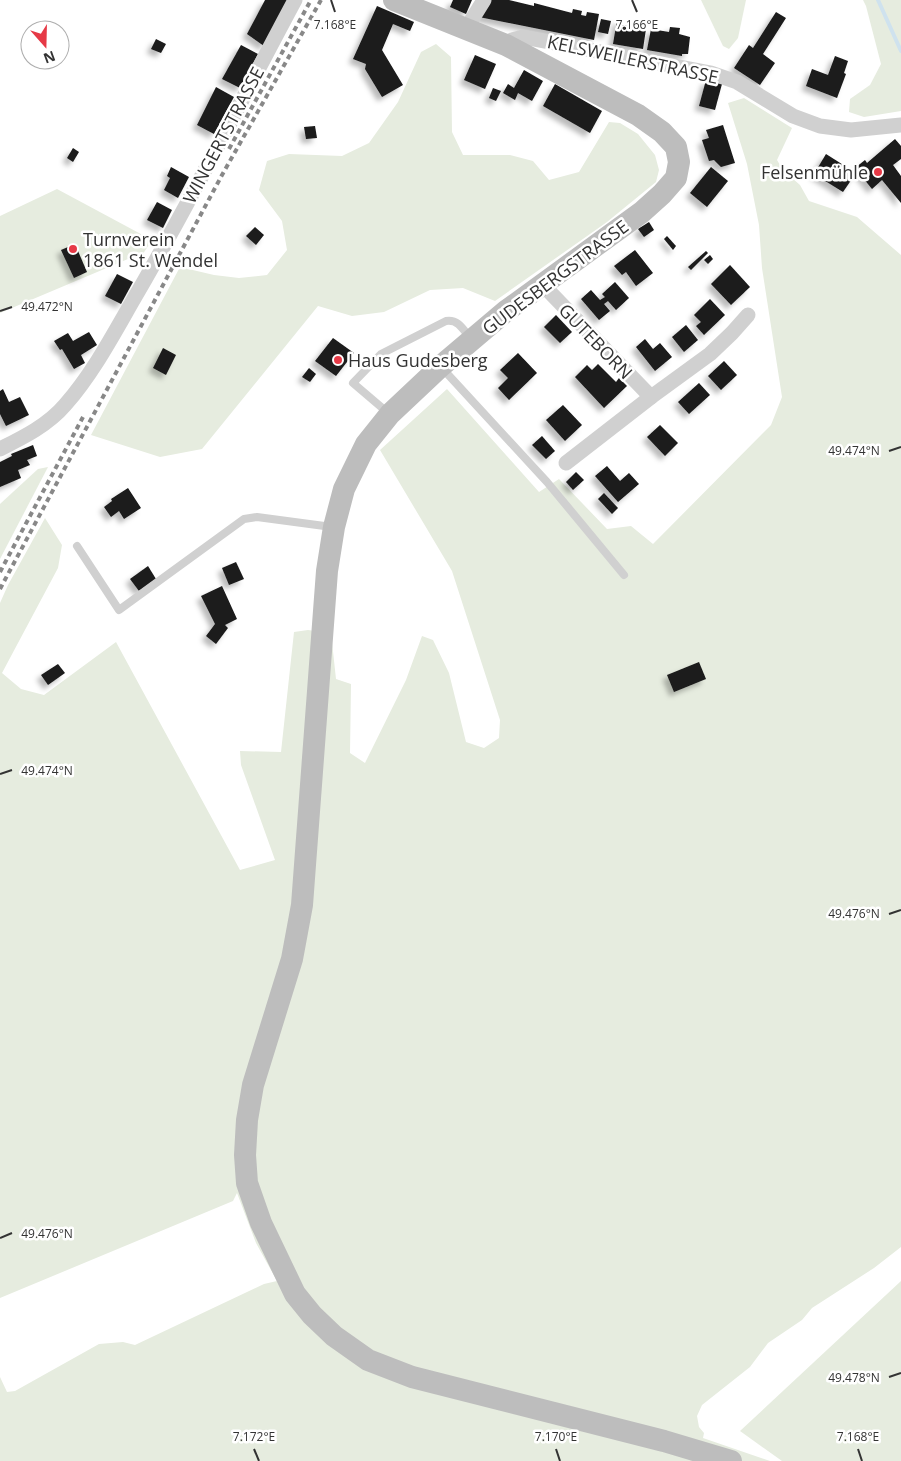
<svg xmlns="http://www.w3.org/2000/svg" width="901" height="1461" viewBox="0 0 901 1461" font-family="'Open Sans',sans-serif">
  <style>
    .green { fill: #e6ecdf }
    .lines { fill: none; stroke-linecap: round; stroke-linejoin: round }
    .stream { stroke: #cfe2ee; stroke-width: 4 }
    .building { fill: #1a1a1a; filter: url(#shadow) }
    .service { stroke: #d0d0d0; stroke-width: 8 }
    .minor { stroke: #d0d0d0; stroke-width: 15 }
    .secondary { stroke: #bdbdbd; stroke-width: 22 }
    .rail { stroke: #888; stroke-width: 4; stroke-dasharray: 5 4; stroke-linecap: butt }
    .ticks { fill: none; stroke: #333; stroke-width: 2 }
    .poi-dot { fill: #e63946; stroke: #fff; stroke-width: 2 }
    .labels { text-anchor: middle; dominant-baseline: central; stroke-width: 5; stroke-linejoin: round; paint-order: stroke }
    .street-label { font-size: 18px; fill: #333; stroke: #fff }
    .poi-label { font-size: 18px; fill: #333; stroke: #fff; text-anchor: start }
    .ticks-label { font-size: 12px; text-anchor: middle; fill: #333; stroke: #fff; stroke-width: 5; stroke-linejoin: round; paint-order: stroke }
  </style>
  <defs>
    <filter id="shadow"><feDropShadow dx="-4.5" dy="4.5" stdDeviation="2.5" flood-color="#0004"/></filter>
  </defs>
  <rect width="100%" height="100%" fill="#fff"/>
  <g class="green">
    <polygon points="701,0 746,0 738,38 729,49 723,46"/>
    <polygon points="863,0 901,0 901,111 864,117 849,112 850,99 870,85 881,64 866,6"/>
    <polygon points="436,44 451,57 452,132 463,155 510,155 533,161 549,180 579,172 609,122 620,123 638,134 655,155 659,170 656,182 607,222 495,301 463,288 430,290 384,312 352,316 318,306 202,449 160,457 91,435 180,267 214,275 239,278 267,275 287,250 282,221 259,190 267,161 289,154 342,156 369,143 398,102 421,52"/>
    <polygon points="744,98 792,128 777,160 783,170 800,185 809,201 857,217 901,255 901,1247 874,1268 812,1308 802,1320 768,1343 750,1367 702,1405 697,1416 699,1427 704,1433 703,1438 770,1461 0,1461 0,1377 7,1392 15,1391 99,1344 123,1342 135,1345 264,1284 277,1281 256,1243 237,1193 233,1201 0,1298 0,603 8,585 45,518 62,545 58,568 2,673 21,689 44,695 116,642 240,870 275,860 241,765 240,751 281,752 294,632 308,630 331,633 336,679 351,684 350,753 365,763 406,680 422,636 433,640 449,673 466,742 484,748 499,738 500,720 452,571 380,450 447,389 539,492 559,479 607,529 631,526 653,544 771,425 782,397 762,268 759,225 747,164 728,103"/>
    <polygon points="57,189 152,240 139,260 128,259 0,313 0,216"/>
    <polygon points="48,467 0,559 0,504 38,469"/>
    <polygon points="901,1281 901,1461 782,1461 740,1431"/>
  </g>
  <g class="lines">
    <polyline class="stream" points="878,0 901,51"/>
  </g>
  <g class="building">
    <polygon points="265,0 290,0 264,46 247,34"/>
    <polygon points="453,0 472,0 466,14 450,7"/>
    <polygon points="491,0 509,0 534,6 534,3 572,13 573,9 582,11 581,15 586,16 587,12 599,14 594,40 479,17"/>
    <polygon points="377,6 414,22 410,31 393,24 382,50 403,85 382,97 365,69 366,64 353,59"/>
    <polygon points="776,12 786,18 763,54 775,63 760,85 734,68 749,45 753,48"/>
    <polygon points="601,19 611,21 608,34 598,32"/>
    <polygon points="617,20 623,21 622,25 646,29 643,49 613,44"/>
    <polygon points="670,27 680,28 679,34 690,37 688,54 682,54 682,56 647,50 651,29 669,32"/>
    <polygon points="156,39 166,44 161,53 151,49"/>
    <polygon points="241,45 258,54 240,88 222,79"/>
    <polygon points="475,55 496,64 485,89 464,80"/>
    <polygon points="835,56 848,61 844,73 846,74 837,98 806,86 812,69 828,75"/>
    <polygon points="524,70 543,81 532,101 518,93 515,100 503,93 508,84 514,88"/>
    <polygon points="706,80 722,84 715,110 699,106"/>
    <polygon points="555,84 602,111 590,133 543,106"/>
    <polygon points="216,87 234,97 214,134 197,125"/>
    <polygon points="493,88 501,91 496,101 489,98"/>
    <polygon points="723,125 735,163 721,167 714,160 709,161 702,140 709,138 706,130"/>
    <polygon points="315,126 317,138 306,139 304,127"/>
    <polygon points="895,139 901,146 901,159 893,165 901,176 901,203 882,180 872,189 855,168 865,160 867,163"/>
    <polygon points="73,148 79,152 73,162 67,158"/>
    <polygon points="826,154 856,173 843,192 814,174"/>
    <polygon points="171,167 189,177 178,198 164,190 170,178 167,176"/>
    <polygon points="711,167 728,181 707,207 690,193"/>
    <polygon points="157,202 172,210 163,228 147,220"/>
    <polygon points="649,222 654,230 644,237 638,229"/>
    <polygon points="255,227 264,235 256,245 246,236"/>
    <polygon points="667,236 676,246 673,250 664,239"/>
    <polygon points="75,244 87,272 74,278 61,250"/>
    <polygon points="635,250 653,273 636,286 626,272 622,275 614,266"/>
    <polygon points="706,251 708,253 691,270 688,267"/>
    <polygon points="710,255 713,259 708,264 704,260"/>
    <polygon points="730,265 750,287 731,305 711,284"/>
    <polygon points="117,274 133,282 121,304 105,296"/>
    <polygon points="615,282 629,298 616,310 608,301 604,304 610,311 599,320 581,299 591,290 600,300 605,297 602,294"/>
    <polygon points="710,299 725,315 704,335 696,326 701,322 694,315"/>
    <polygon points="556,315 572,332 560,343 544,327"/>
    <polygon points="686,325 698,340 684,352 672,337"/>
    <polygon points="89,332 97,345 81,355 85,363 74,369 62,349 60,350 54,341 68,333 73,341"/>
    <polygon points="333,338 354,353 336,376 315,361"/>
    <polygon points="645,339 653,349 660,343 672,357 655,371 636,347"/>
    <polygon points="163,348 176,355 166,375 153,368"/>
    <polygon points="518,353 537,373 509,400 498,388 508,378 500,370"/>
    <polygon points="724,361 737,375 721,390 708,376"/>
    <polygon points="598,364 616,382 619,378 627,386 604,408 575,377 587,365 592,370"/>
    <polygon points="309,368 316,374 310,382 302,377"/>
    <polygon points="699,383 710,395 689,414 678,402"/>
    <polygon points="3,389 9,402 20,397 29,415 6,426 0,414 0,391"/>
    <polygon points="563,405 582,425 565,441 546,420"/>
    <polygon points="660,425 678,443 665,456 647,437"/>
    <polygon points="542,436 555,451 546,459 532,445"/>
    <polygon points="33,445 37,456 27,460 30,465 18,470 21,478 0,487 0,462 12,456 11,454"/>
    <polygon points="607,466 620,481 629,473 639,484 618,502 595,476"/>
    <polygon points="576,472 584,480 573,490 566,482"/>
    <polygon points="128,488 141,508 124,519 119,511 111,517 104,507 112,501 111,499"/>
    <polygon points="604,493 618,508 612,514 598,499"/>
    <polygon points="236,562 244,579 229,585 222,568"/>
    <polygon points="148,566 156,579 139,591 130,579"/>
    <polygon points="222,586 237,619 225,625 228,628 216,644 206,636 215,624 201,596"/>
    <polygon points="699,662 706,679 674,692 667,675"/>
    <polygon points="58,664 65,673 48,685 41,675"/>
  </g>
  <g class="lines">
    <g class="service">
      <polyline points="442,368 547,482 624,575"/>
      <path d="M387,412L353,383L381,354L446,321C458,319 463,329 470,338"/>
      <polyline points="77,546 119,610 244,519 257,517 332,527"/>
    </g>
    <g class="minor">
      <polyline points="466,29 484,0"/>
      <polyline points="506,45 512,40 523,37 711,73 737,82 793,116 820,126 851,130 901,125"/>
      <polyline points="542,284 651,397"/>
      <path d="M0,449C24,437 48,425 65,405C95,371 116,329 139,290C194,195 243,97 295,0"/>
      <polyline points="566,463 651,397 710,354 732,333 748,315"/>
    </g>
    <polyline class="secondary" points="394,0 506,45 638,115 662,132 676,147 679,162 676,178 662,194 642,212 506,311 441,366 390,414 366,444 344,489 334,527 327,571 302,905 292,959 253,1085 247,1120 245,1155 247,1183 261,1223 295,1294 312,1315 334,1336 368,1360 412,1377 664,1441 731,1461"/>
    <g class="rail">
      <polyline points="229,149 311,0"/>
      <polyline points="0,572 83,417"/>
      <polyline points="0,589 222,175 321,0"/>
    </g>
  </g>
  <path class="ticks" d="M331,0L335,12M632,0L637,12M0,311L12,307M889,451L901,447M0,774L12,770M889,914L901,910M0,1238L12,1233M889,1377L901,1373M254,1449L259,1461M556,1449L560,1461M858,1449L862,1461"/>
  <g class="poi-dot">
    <circle cx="878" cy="172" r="5"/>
    <circle cx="73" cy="249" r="5"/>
    <circle cx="338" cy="360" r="5"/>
  </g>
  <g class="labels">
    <g class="street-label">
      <text transform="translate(633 59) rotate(12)">KELSWEILERSTRASSE</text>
      <text transform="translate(223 135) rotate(-62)">WINGERTSTRASSE</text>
      <text transform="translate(555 277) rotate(-37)">GUDESBERGSTRASSE</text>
      <text transform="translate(596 341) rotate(46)">GUTEBORN</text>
    </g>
    <g class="poi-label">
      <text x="868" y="172" text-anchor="end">Felsenmühle</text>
      <text x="83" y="239">Turnverein<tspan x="83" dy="21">1861 St. Wendel</tspan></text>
      <text x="348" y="360">Haus Gudesberg</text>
    </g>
  </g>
  <g class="ticks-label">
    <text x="637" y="29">7.166°E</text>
    <text x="335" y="29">7.168°E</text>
    <text x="47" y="311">49.472°N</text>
    <text x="854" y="455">49.474°N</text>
    <text x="47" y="775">49.474°N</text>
    <text x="854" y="918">49.476°N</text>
    <text x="47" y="1238">49.476°N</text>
    <text x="854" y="1382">49.478°N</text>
    <text x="254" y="1441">7.172°E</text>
    <text x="556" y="1441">7.170°E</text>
    <text x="858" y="1441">7.168°E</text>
  </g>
  <g transform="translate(45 45) rotate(160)"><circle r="24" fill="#ffffff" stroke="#adadad"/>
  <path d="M0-4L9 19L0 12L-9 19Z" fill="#e63946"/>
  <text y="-8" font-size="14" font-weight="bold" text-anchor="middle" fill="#333333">N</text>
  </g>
</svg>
